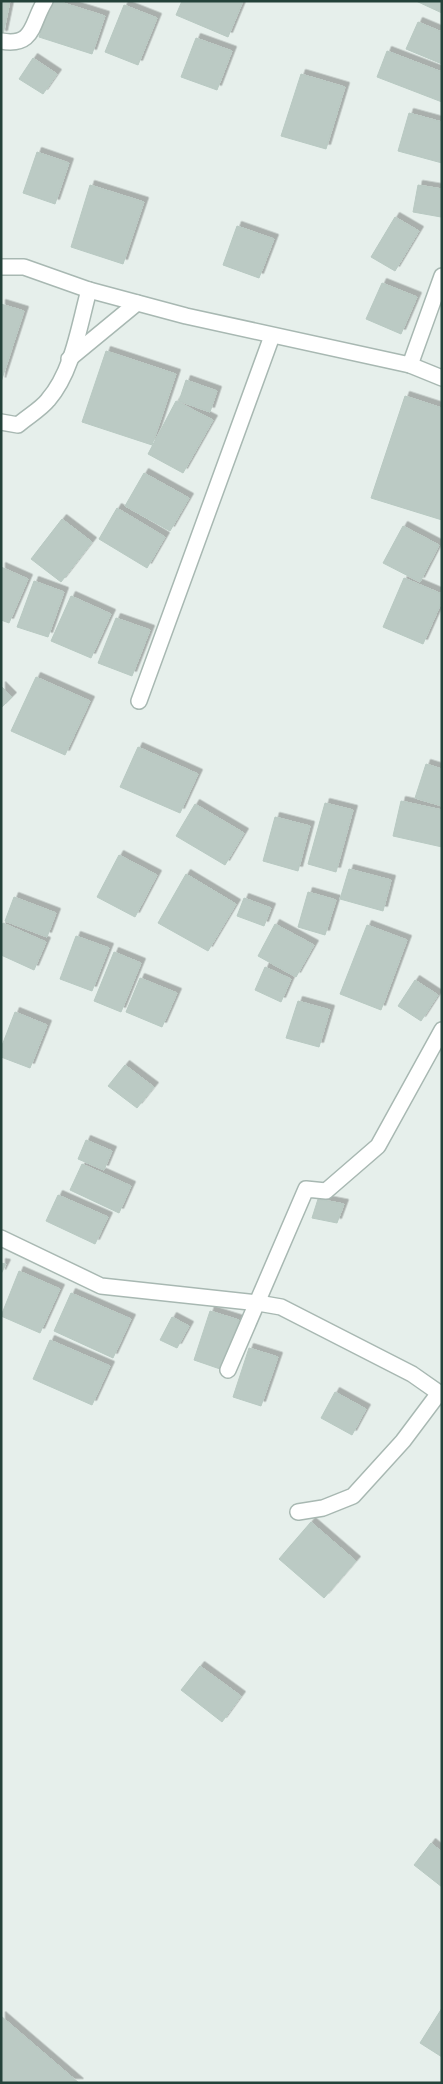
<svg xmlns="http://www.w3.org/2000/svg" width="443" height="2084" viewBox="0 0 443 2084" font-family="Manrope,sans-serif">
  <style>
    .building { fill: #bbcac4; stroke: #b8c9c2; filter: url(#shadow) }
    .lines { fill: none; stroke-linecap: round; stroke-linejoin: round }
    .minor-casing { stroke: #a8b8b2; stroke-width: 18 }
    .minor { stroke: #fff; stroke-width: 15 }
  </style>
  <defs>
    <filter id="shadow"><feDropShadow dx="4.5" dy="-4.5" stdDeviation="0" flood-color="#0004"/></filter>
  </defs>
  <rect width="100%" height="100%" fill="#e6efeb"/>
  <g class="building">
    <polygon points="1,1 10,1 3,35 1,35"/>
    <polygon points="51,1 57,1 105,16 92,54 39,37"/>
    <polygon points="182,1 243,1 228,37 176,15"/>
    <polygon points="416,1 442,1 442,13"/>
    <polygon points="124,5 157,18 138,65 105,52"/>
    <polygon points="418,22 442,32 442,64 406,49"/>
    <polygon points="196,38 232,51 217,90 181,77"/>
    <polygon points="387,51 442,72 442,102 377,77"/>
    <polygon points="33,58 57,74 43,94 19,79"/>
    <polygon points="301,74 345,87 326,149 281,136"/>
    <polygon points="409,113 442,122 442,163 398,151"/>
    <polygon points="37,152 69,163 55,204 23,193"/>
    <polygon points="90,185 144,202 123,264 71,247"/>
    <polygon points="418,185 442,189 441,217 413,212"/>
    <polygon points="395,217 419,231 395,271 371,257"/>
    <polygon points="237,226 274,239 259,278 223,265"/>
    <polygon points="382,283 417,297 401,334 366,319"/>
    <polygon points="1,304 24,311 1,382"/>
    <polygon points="106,351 176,374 152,445 82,422"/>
    <polygon points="186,380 217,391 210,412 179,401"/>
    <polygon points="405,396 442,408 442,520 371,498"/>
    <polygon points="176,401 213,420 183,473 148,454"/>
    <polygon points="144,473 189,498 170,531 125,506"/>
    <polygon points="117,508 165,537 147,568 99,539"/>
    <polygon points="62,519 92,542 61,582 31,559"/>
    <polygon points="403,526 439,545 420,582 383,563"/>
    <polygon points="1,567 28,579 9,623 1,620"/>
    <polygon points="404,578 442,594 442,601 423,644 383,627"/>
    <polygon points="34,581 64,592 48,637 17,627"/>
    <polygon points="71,596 111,614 91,658 51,641"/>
    <polygon points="116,618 150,630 132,676 98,663"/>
    <polygon points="36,677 90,701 65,755 11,731"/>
    <polygon points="1,686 12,697 1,708"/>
    <polygon points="138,747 198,774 180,813 120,787"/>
    <polygon points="426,764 442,769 442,806 415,798"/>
    <polygon points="401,801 442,810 442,847 393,836"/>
    <polygon points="325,803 353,810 336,872 308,864"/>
    <polygon points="195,804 244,833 225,865 176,836"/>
    <polygon points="275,817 310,826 298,871 263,861"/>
    <polygon points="119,855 157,875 135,917 97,897"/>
    <polygon points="349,869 391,880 383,911 340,899"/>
    <polygon points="186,874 236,904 208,951 158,923"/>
    <polygon points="308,892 336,900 325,935 298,927"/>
    <polygon points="14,897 56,913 47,937 5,921"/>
    <polygon points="244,898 271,908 264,926 237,916"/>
    <polygon points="3,923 46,942 34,970 1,955 1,928"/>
    <polygon points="275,924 314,945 296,977 258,956"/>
    <polygon points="367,925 407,940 381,1010 340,994"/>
    <polygon points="76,936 109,948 92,991 60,979"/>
    <polygon points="114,952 141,963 121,1012 94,1001"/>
    <polygon points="265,967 291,979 281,1002 255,990"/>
    <polygon points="140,978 177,993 162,1027 126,1012"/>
    <polygon points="415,980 438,995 421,1021 398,1006"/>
    <polygon points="298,1001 330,1010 319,1047 286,1038"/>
    <polygon points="15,1012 47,1025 30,1068 1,1057 1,1048"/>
    <polygon points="125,1065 154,1087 137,1108 108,1086"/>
    <polygon points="86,1140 112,1151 104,1170 78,1159"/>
    <polygon points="82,1164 131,1186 119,1213 70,1190"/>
    <polygon points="58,1195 108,1217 95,1244 46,1221"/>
    <polygon points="318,1199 344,1204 337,1223 312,1218"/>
    <polygon points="1,1263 6,1264 1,1274"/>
    <polygon points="19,1271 60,1289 40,1333 1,1316"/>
    <polygon points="71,1293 131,1319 113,1358 54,1331"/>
    <polygon points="210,1311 239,1320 223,1370 194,1360"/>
    <polygon points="172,1317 189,1326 177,1348 160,1340"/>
    <polygon points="50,1340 110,1366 92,1405 33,1379"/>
    <polygon points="249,1348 278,1357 261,1406 233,1397"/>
    <polygon points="335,1392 366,1409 352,1435 321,1418"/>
    <polygon points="311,1522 356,1561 324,1598 279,1559"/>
    <polygon points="200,1666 241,1696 222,1722 181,1690"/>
    <polygon points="431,1843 442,1852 442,1887 414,1865"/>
    <polygon points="442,2008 442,2057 420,2043"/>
    <polygon points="1,2016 79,2083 1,2083"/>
  </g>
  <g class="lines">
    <g class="minor-casing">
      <g id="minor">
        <path d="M1,41C35,47 31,23 45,1"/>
        <polyline points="1,267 24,267 89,290 186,316 410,365 442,378"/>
        <polyline points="69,359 137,303"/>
        <polyline points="410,365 442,276"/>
        <path d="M1,422L18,425C27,417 41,409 48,400C73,371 79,326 89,290"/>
        <polyline points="139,701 272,336"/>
        <polyline points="1,1238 101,1286 258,1303 281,1307 412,1374 442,1395"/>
        <polyline points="228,1370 306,1189 326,1191 378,1146 442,1030"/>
        <polyline points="298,1512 323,1508 353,1496 403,1441 439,1393"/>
      </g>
    </g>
    <use href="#minor" class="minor"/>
  </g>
  <rect width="443" height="2084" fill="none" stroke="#24423a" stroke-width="5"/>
</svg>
